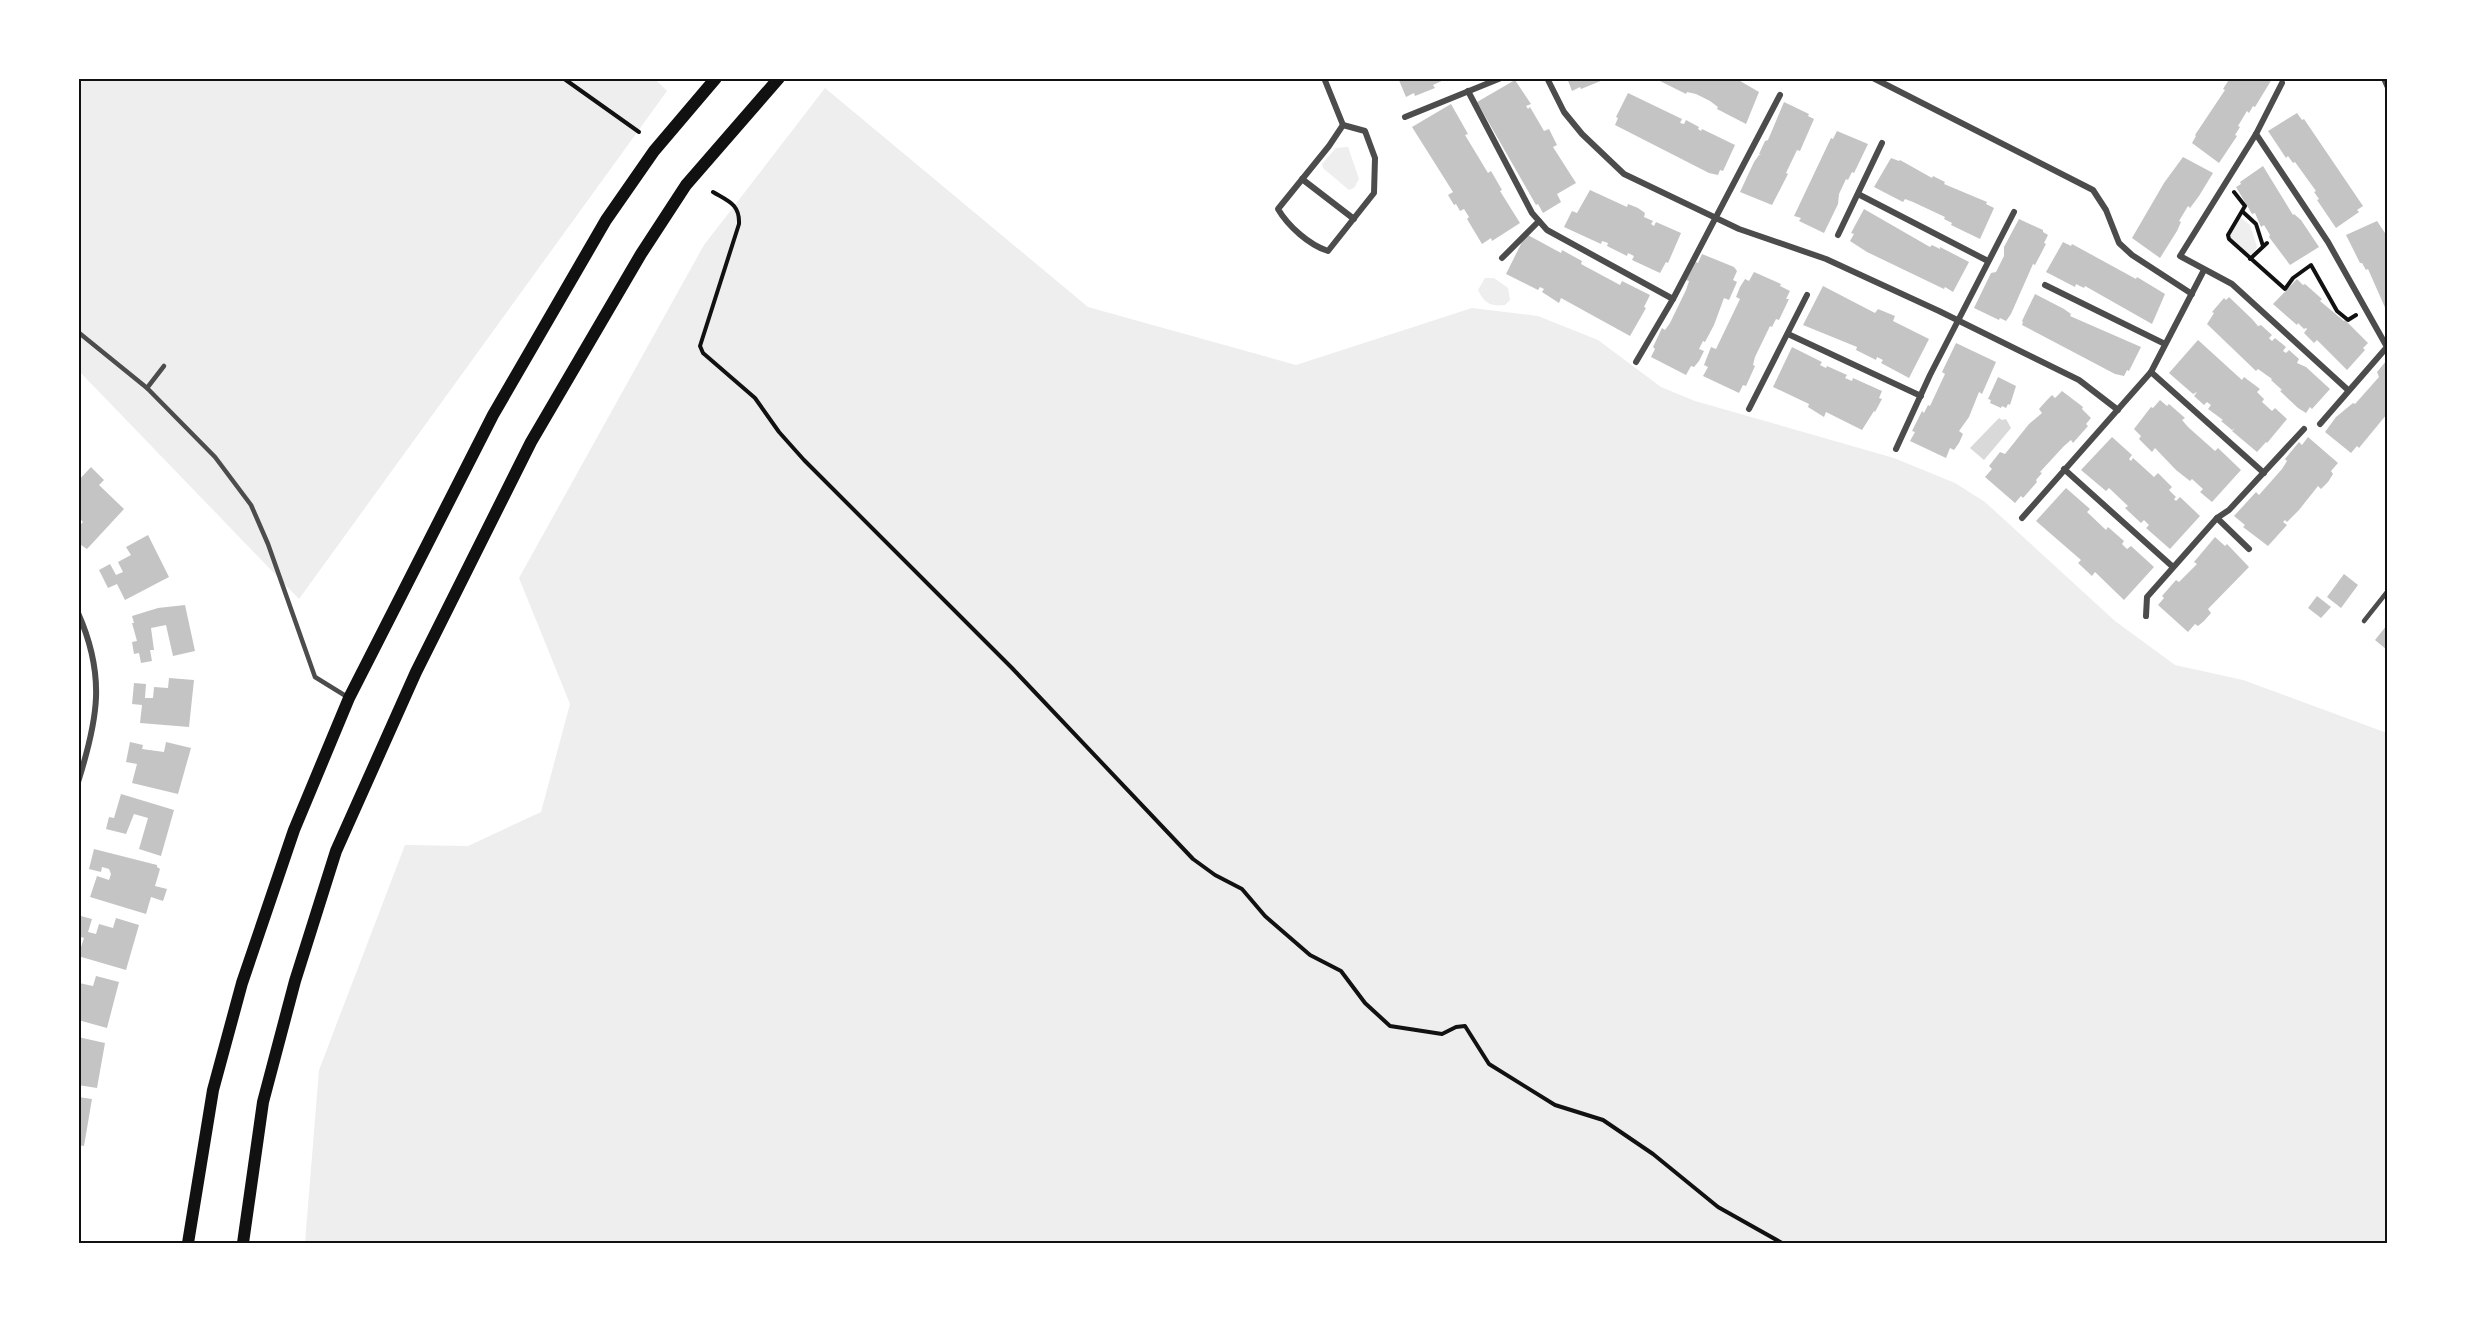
<svg xmlns="http://www.w3.org/2000/svg" width="2465" height="1321" viewBox="0 0 2465 1321" font-family="Mulish,sans-serif">
  <style>
    .green { fill: #eee }
    .water { fill: #d9d9d9 }
    .building { fill: #c4c4c4 }
    .lines { fill: none; stroke-linecap: round; stroke-linejoin: round }
    .path { stroke: #111; stroke-width: 4 }
    .service { stroke: #4c4c4c; stroke-width: 4.5 }
    .minor { stroke: #4c4c4c; stroke-width: 6 }
    .secondary { stroke: #111; stroke-width: 12 }
    .neatline { fill: none; stroke: #111; stroke-width: 2 }
  </style>
  <rect width="100%" height="100%" fill="#fff"/>
  <g class="green">
    <polygon points="78,78 654,78 667,91 299,599 78,370"/>
    <polygon points="825,88 1088,307 1296,365 1472,308 1538,316 1598,340 1661,387 1695,401 1894,458 1955,483 1985,502 2115,621 2175,665 2243,680 2387,733 2387,1243 305,1243 319,1070 405,845 468,846 541,812 570,704 519,578 704,245"/>
    <polygon points="1348,147 1359,179 1354,188 1349,190 1323,168 1322,164 1336,148"/>
    <polygon points="2241,218 2250,225 2257,247 2253,254 2246,256 2226,238 2226,234 2236,219"/>
    <path d="M1485,278H1494L1508,288L1510,300L1505,305C1491,307 1484,303 1478,290Z"/>
  </g>
  <polygon class="water" points="1999,418 2002,420 2006,419 2011,428 1984,460 1970,448"/>
  <g class="building">
    <polygon points="1398,78 1448,78 1433,85 1435,88 1415,96 1414,93 1406,97"/>
    <polygon points="1567,78 1608,78 1581,89 1580,87 1572,91"/>
    <polygon points="1654,78 1735,78 1759,92 1746,124 1717,109 1718,107 1710,101 1696,94 1687,92 1686,94"/>
    <polygon points="2230,78 2272,79 2255,107 2253,106 2249,113 2247,111 2238,126 2240,127 2235,135 2237,136 2219,163 2192,143 2196,136 2195,135 2225,90 2223,89"/>
    <polygon points="1515,80 1531,104 1526,106 1528,109 1530,107 1544,131 1549,129 1557,145 1553,147 1576,183 1557,194 1561,202 1543,213 1538,204 1536,205 1477,102"/>
    <polygon points="1628,93 1682,119 1680,123 1684,124 1686,120 1699,127 1698,129 1701,131 1702,129 1735,145 1723,171 1720,170 1718,175 1709,173 1615,125 1618,118 1616,117"/>
    <polygon points="1784,102 1809,114 1808,116 1814,119 1800,151 1797,150 1786,173 1788,174 1772,205 1740,192 1754,162 1759,155 1761,155 1759,154 1765,141 1768,140"/>
    <polygon points="1451,104 1468,134 1465,135 1488,173 1491,171 1502,190 1500,191 1520,223 1492,241 1491,238 1482,244 1467,219 1469,217 1464,209 1460,211 1456,204 1454,205 1448,195 1453,192 1412,127"/>
    <polygon points="2297,113 2302,120 2304,119 2363,206 2357,210 2359,212 2336,228 2317,200 2319,199 2314,192 2316,191 2295,162 2293,163 2288,156 2286,158 2268,131"/>
    <polygon points="1837,131 1868,144 1854,173 1852,172 1848,180 1846,179 1839,194 1838,204 1824,233 1799,221 1801,218 1794,216 1831,138 1833,139"/>
    <polygon points="2183,157 2213,173 2199,196 2190,208 2188,206 2179,221 2181,222 2177,231 2160,258 2132,238 2164,183"/>
    <polygon points="1891,158 1899,161 1900,160 1932,178 1933,176 1945,182 1944,184 1987,202 1986,204 1994,208 1980,239 1951,225 1952,223 1944,219 1945,217 1913,202 1905,199 1903,202 1874,187"/>
    <polygon points="2263,166 2293,215 2294,214 2301,220 2319,247 2290,265 2269,237 2270,235 2264,225 2261,227 2255,213 2252,214 2236,187 2241,184 2240,182"/>
    <polygon points="1590,190 1627,207 1628,204 1638,208 1645,213 1644,217 1653,221 1651,224 1654,226 1656,222 1681,233 1668,263 1666,262 1660,273 1632,260 1634,256 1628,253 1627,256 1607,246 1608,243 1602,241 1601,244 1564,227 1572,211 1577,213"/>
    <polygon points="1864,209 1930,247 1932,245 1940,249 1940,247 1969,262 1953,292 1945,287 1944,289 1867,252 1850,241 1854,234 1851,233"/>
    <polygon points="2019,219 2043,230 2043,232 2048,235 2044,243 2046,244 2035,265 2033,264 2011,314 2006,321 2000,318 1999,320 1974,308 1991,273 1996,272 2004,256 2004,247"/>
    <polygon points="2377,221 2387,236 2387,312 2368,269 2366,270 2362,263 2360,263 2346,235"/>
    <polygon points="1526,234 1561,253 1562,250 1582,261 1581,264 1620,285 1622,281 1650,295 1644,307 1646,308 1630,336 1561,298 1559,303 1542,292 1544,289 1540,287 1538,290 1506,274"/>
    <polygon points="2063,242 2071,246 2072,244 2136,279 2137,277 2165,294 2152,324 2085,286 2084,288 2076,284 2075,287 2046,272"/>
    <polygon points="1702,254 1734,267 1737,271 1733,280 1737,282 1729,300 1724,298 1714,325 1705,342 1703,341 1699,349 1704,351 1699,361 1694,367 1691,366 1686,375 1651,357 1655,349 1653,347 1662,328 1665,330 1670,323 1686,290 1689,281 1686,280 1696,262 1698,263"/>
    <polygon points="1754,272 1781,284 1780,286 1790,291 1786,299 1789,299 1779,320 1776,319 1772,327 1770,326 1755,357 1753,365 1755,366 1746,386 1743,385 1739,393 1703,376 1708,367 1704,365 1711,347 1716,349 1740,299 1736,297 1740,287 1745,279 1749,281"/>
    <polygon points="2297,279 2303,285 2305,284 2322,299 2320,301 2344,321 2345,320 2368,343 2363,348 2365,350 2347,370 2317,340 2314,343 2304,333 2307,329 2306,328 2304,329 2298,323 2297,325 2273,304"/>
    <polygon points="1823,286 1875,313 1878,309 1895,316 1893,321 1929,339 1909,378 1881,363 1883,360 1877,357 1876,360 1856,350 1857,347 1803,325"/>
    <polygon points="2035,294 2064,309 2071,314 2070,316 2141,347 2129,371 2127,370 2124,376 2115,374 2022,325 2023,322 2022,321"/>
    <polygon points="2229,297 2252,319 2258,326 2256,327 2261,325 2272,335 2269,338 2272,341 2275,338 2286,347 2283,351 2286,353 2289,350 2299,359 2297,363 2306,367 2330,389 2312,409 2310,407 2306,413 2298,408 2280,391 2282,390 2271,380 2272,379 2258,369 2256,371 2207,324 2214,313 2212,312 2224,298 2226,300"/>
    <polygon points="2198,340 2242,380 2244,377 2260,389 2257,392 2264,399 2262,402 2272,411 2275,408 2287,419 2267,443 2266,442 2257,452 2232,431 2235,428 2232,430 2221,421 2223,420 2208,409 2211,405 2207,402 2204,405 2194,396 2197,392 2193,394 2169,373"/>
    <polygon points="1956,343 1996,362 1982,394 1979,392 1969,417 1959,431 1963,434 1959,443 1954,450 1950,448 1946,458 1910,441 1915,432 1912,431 1922,411 1924,413 1928,405 1930,406 1945,374 1942,372"/>
    <polygon points="1792,347 1822,362 1820,365 1826,368 1827,366 1847,375 1845,378 1852,381 1853,378 1882,391 1879,398 1882,399 1875,412 1874,411 1862,430 1826,412 1824,417 1808,407 1809,404 1773,387"/>
    <polygon points="2387,360 2387,414 2359,448 2357,446 2351,453 2325,432 2336,417 2353,403 2355,404 2379,377 2377,372"/>
    <polygon points="1998,377 2016,386 2010,405 2008,404 2006,408 2002,406 2001,408 1990,403 1991,400 1988,399"/>
    <polygon points="2062,391 2083,407 2082,409 2091,418 2086,424 2088,426 2073,443 2071,440 2064,446 2040,472 2042,473 2036,480 2037,482 2023,498 2021,496 2015,503 1985,477 1992,469 1989,466 2000,452 2005,454 2029,424 2042,413 2039,409 2047,400 2052,395 2055,398"/>
    <polygon points="2160,400 2167,406 2169,404 2185,418 2182,420 2188,427 2215,451 2218,448 2241,470 2212,502 2200,492 2203,489 2192,479 2190,481 2176,470 2155,448 2152,452 2139,439 2141,436 2134,429 2151,407 2153,408"/>
    <polygon points="2112,437 2132,455 2129,459 2131,461 2133,458 2154,477 2158,473 2172,487 2169,490 2176,497 2174,499 2176,501 2180,497 2200,516 2170,549 2146,528 2149,525 2144,520 2141,523 2125,508 2128,506 2109,488 2106,491 2081,470"/>
    <polygon points="2308,437 2338,463 2331,471 2333,474 2328,482 2321,489 2318,486 2299,510 2287,522 2285,520 2283,522 2287,525 2268,546 2243,527 2245,525 2234,516 2256,492 2259,495 2282,469 2287,461 2285,459 2299,442 2302,445"/>
    <polygon points="91,467 104,480 99,485 124,509 87,549 78,543 78,527 83,522 78,517 78,481"/>
    <polygon points="2066,488 2090,509 2087,512 2106,530 2108,527 2124,541 2122,544 2127,549 2131,546 2154,567 2124,600 2095,572 2092,576 2078,563 2081,560 2036,521"/>
    <polygon points="148,535 169,577 125,600 117,584 108,588 99,570 110,564 116,575 123,572 118,562 131,555 126,547"/>
    <polygon points="2215,537 2225,546 2227,544 2249,567 2208,609 2211,613 2204,621 2198,626 2195,624 2188,632 2158,605 2164,598 2162,596 2176,580 2179,582 2197,564 2194,562"/>
    <polygon points="2344,574 2358,585 2341,608 2327,597"/>
    <polygon points="2317,596 2331,607 2321,618 2308,608"/>
    <polygon points="185,605 195,651 173,656 166,625 151,628 154,650 150,650 152,661 141,663 139,653 134,654 132,642 137,641 132,623 134,623 132,616 158,608"/>
    <polygon points="2387,625 2387,650 2375,640"/>
    <polygon points="169,678 194,680 189,727 140,723 142,705 132,704 134,683 146,684 145,698 153,698 154,687 168,688"/>
    <polygon points="130,742 143,745 142,749 164,752 166,742 191,748 178,794 132,783 137,764 126,762"/>
    <polygon points="121,794 174,810 161,856 139,849 148,818 134,814 126,834 106,829 109,817 114,818"/>
    <polygon points="94,849 157,865 157,867 160,869 155,886 167,889 163,901 151,897 146,914 90,897 97,876 109,880 111,874 109,869 102,867 101,872 89,869"/>
    <polygon points="81,916 92,919 88,932 96,934 99,924 113,928 116,918 139,925 126,970 78,956 84,938 78,936 78,919"/>
    <polygon points="96,976 119,982 107,1028 78,1020 79,983 93,986"/>
    <polygon points="78,1037 105,1043 97,1088 78,1085"/>
    <polygon points="78,1097 92,1099 84,1146 78,1145"/>
  </g>
  <g class="lines">
    <g class="path">
      <polyline points="563,78 639,132"/>
      <path d="M713,192C728,201 740,204 739,224L700,346L703,353L755,398L779,432L804,460L1012,668L1193,859L1215,875L1242,889L1265,916L1310,955L1341,971L1365,1003L1390,1026L1442,1034L1456,1027L1465,1026L1489,1064L1555,1105L1603,1120L1653,1154L1718,1207L1782,1243"/>
      <polyline points="2234,192 2245,206 2228,235 2229,239 2285,289 2293,278 2311,265 2337,311 2348,320 2356,315"/>
      <polyline points="2243,212 2256,224 2263,246"/>
      <polyline points="2250,259 2267,243"/>
    </g>
    <g class="service">
      <polyline points="2383,78 2387,87"/>
      <polyline points="78,332 147,388 215,457 251,505 268,544 315,677 349,698"/>
      <polyline points="147,388 164,366"/>
      <polyline points="2364,621 2387,592"/>
    </g>
    <g class="minor">
      <polyline points="1324,78 1343,125"/>
      <polyline points="1547,78 1564,112 1582,134 1624,174 1739,229 1826,259 1939,311 2079,380 2118,410"/>
      <polyline points="1873,78 2093,190 2106,210 2119,243 2132,255 2192,294"/>
      <polyline points="2282,83 2256,134 2180,256 2232,284 2348,390"/>
      <polyline points="1468,91 1532,213 1547,230 1673,299"/>
      <polyline points="1405,117 1501,78"/>
      <path d="M1343,125L1365,131L1375,158L1374,193L1328,251C1309,245 1288,226 1278,209L1329,146Z"/>
      <polyline points="2256,134 2328,242 2387,347 2320,424"/>
      <polyline points="1302,179 1354,219"/>
      <polyline points="1858,194 1988,261"/>
      <polyline points="1838,235 1882,143"/>
      <polyline points="1502,258 1539,221"/>
      <polyline points="2045,285 2165,344"/>
      <polyline points="1788,334 1921,396"/>
      <polyline points="1636,362 1673,299 1780,95"/>
      <polyline points="2151,372 2264,473"/>
      <polyline points="1749,409 1807,295"/>
      <polyline points="1896,449 1930,375 2014,212"/>
      <polyline points="2064,469 2173,567"/>
      <polyline points="2022,518 2151,372 2204,270"/>
      <polyline points="2217,518 2249,549"/>
      <path d="M78,613C106,676 98,719 78,782"/>
      <polyline points="2146,616 2147,597 2217,518 2229,510 2304,429"/>
    </g>
    <g class="secondary">
      <polyline points="188,1243 213,1090 242,983 294,830 349,698 493,415 606,220 654,151 716,78"/>
      <polyline points="243,1243 263,1102 295,981 336,851 416,672 531,442 641,254 686,185 779,78"/>
    </g>
  </g>
  <rect width="2465" height="1321" fill="none" stroke="#ffffff" stroke-width="159"/>
  <rect x="80" y="80" width="2306" height="1162" class="neatline"/>
</svg>
